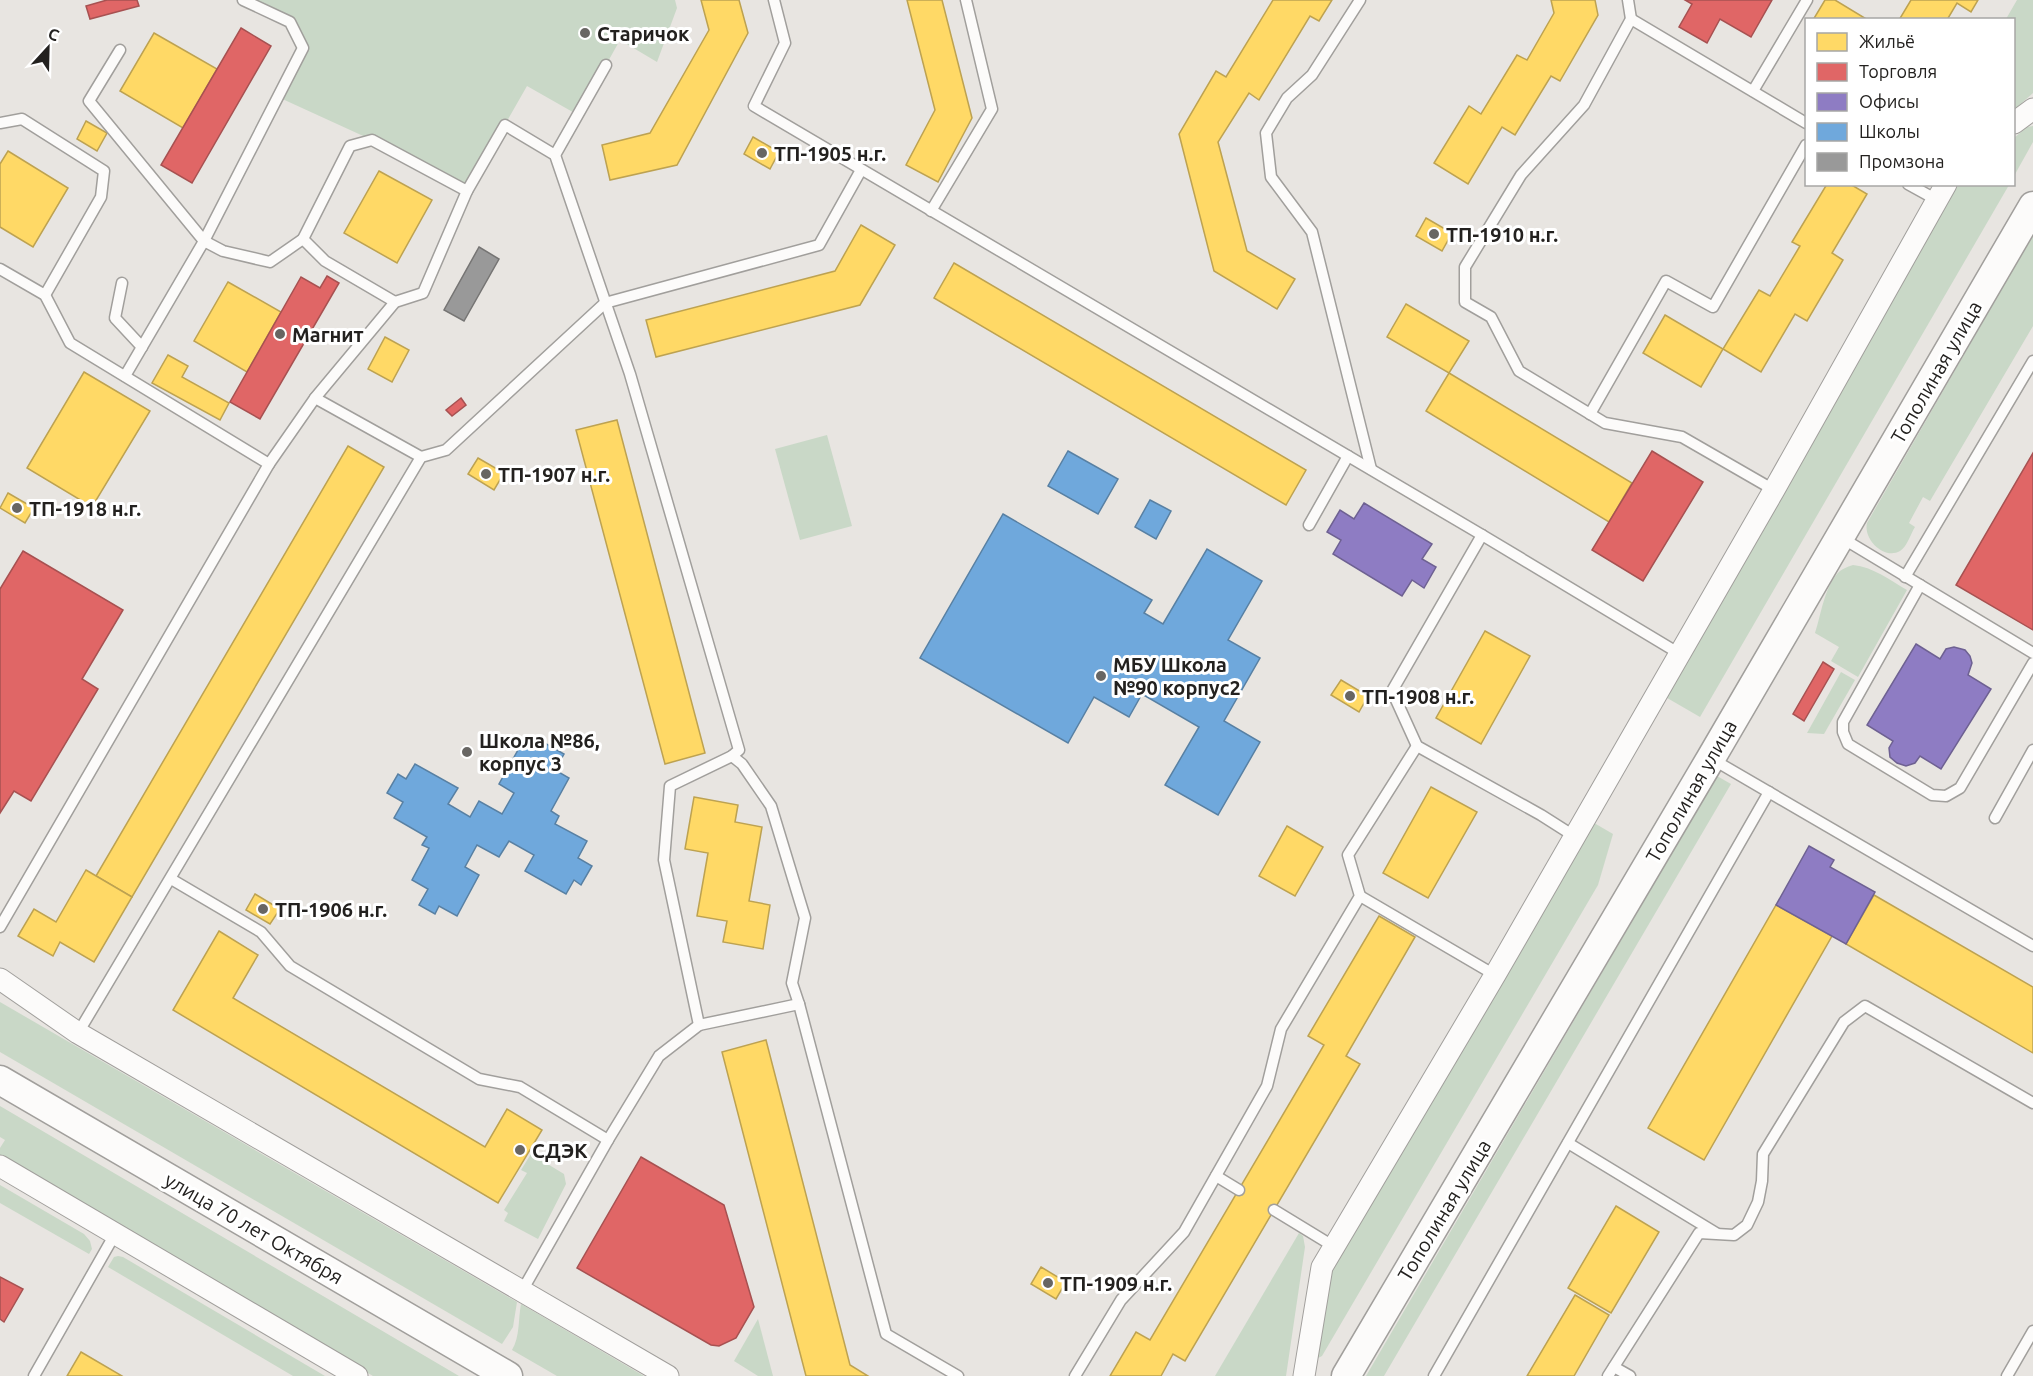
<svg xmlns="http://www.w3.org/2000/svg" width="2033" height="1376" viewBox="0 0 2033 1376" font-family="Ubuntu,sans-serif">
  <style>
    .green { fill: #c9d8c7 }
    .homes { fill: #ffd966; stroke: #bda251; stroke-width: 1.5 }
    .shops { fill: #e06666; stroke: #a75151; stroke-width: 1.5 }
    .offices { fill: #8e7cc3; stroke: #6e6192; stroke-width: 1.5 }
    .schools { fill: #6fa8dc; stroke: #5880a3; stroke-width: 1.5 }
    .industry { fill: #999; stroke: #767574; stroke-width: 1.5 }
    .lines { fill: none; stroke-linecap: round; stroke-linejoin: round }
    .service-casing { stroke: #a19f9c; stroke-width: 13 }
    .minor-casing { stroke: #a19f9c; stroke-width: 23 }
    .secondary-casing { stroke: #a19f9c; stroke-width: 31 }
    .service { stroke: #fcfbfa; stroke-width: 10 }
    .minor { stroke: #fcfbfa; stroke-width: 21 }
    .secondary { stroke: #fcfbfa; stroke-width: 28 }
    .poi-dot { fill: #686663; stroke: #fff; stroke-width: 2 }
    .labels { text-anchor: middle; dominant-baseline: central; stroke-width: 6; stroke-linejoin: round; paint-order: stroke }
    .poi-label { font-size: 20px; font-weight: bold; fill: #23211f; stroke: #fff; text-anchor: start }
    .street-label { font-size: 20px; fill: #23211f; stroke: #fff }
  </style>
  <rect width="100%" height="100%" fill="#e8e5e1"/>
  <g class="green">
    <polygon points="243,0 675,0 677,8 657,62 620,40 578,115 527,86 467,191 372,140 278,97 303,48 290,22"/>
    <polygon points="2017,0 2033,0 2033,93 2015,109 2014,108 2014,20 2006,19"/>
    <polygon points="2033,126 2033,142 2014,176 2014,138 2027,127"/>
    <polygon points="1958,185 2009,185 1700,717 1662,695"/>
    <path d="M2033,235V326L1930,501L1923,497L1909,523L1915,527C1911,533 1907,547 1900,551C1884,560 1863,539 1867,523Z"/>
    <polygon points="827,435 852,526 800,540 775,449"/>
    <path d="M1853,565C1873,567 1890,580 1907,590L1858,677L1831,661L1839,647L1815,633C1821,615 1824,589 1837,574C1841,569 1847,567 1853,565Z"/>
    <polygon points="1841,672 1855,680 1824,734 1807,733"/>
    <polygon points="1717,776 1731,784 1384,1376 1366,1376"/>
    <polygon points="1589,820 1613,834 1598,885 1322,1356 1316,1359 1326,1265"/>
    <polygon points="0,1002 517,1302 513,1327 502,1344 0,1052"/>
    <polygon points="0,1106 459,1376 373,1376 0,1156 0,1148 5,1140 0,1137"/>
    <polygon points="531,1154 564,1174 566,1184 538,1239 504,1221 508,1213 504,1210 527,1173 521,1170"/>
    <polygon points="0,1185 84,1234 90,1241 92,1249 89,1254 0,1203"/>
    <polygon points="1299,1233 1303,1236 1305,1247 1286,1376 1215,1376"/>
    <polygon points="118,1256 123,1257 325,1376 293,1376 108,1267 114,1257"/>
    <path d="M521,1304L644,1376H557L512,1350C520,1337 518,1320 521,1304Z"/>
    <polygon points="758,1319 773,1376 758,1376 734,1361"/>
  </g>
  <g class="homes">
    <polygon points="701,0 739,0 748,33 677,165 610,180 602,145 650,133 709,30"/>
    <polygon points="907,0 942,0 972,118 938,182 906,165 935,110"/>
    <polygon points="1273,0 1332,0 1319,21 1310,16 1259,100 1249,93 1218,142 1247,251 1295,279 1277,309 1214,271 1179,134 1216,71 1226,77"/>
    <polygon points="1551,0 1595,0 1598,15 1560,81 1551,76 1515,135 1502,127 1468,184 1434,163 1469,106 1481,114 1517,55 1527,60 1554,13"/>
    <polygon points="1825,0 1835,0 1868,20 1813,20"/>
    <polygon points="1911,0 1978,0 1971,12 1957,3 1947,20 1899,20"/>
    <polygon points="154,33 217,69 183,128 120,91"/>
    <polygon points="86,121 107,133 97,151 77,139"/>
    <polygon points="753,137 779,152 770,169 744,154"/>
    <polygon points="8,151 68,188 33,247 0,227 0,164"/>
    <polygon points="379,171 432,200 397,263 344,233"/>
    <polygon points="1827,184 1850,184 1867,194 1832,253 1843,260 1807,321 1795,314 1761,372 1723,349 1759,290 1770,296 1800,246 1792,242"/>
    <polygon points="1426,218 1452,233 1442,251 1416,236"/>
    <polygon points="861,225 895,245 860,305 656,357 646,320 835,271"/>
    <polygon points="954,263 1306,470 1286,505 934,298"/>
    <polygon points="228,282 281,312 247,372 194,341"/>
    <polygon points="1406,304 1469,341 1449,373 1387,337"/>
    <polygon points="1665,315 1723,349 1701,387 1643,353"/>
    <polygon points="385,337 409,350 392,382 368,369"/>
    <polygon points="168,355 188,366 182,377 229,403 220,420 152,383"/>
    <polygon points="84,372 150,411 92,507 27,468"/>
    <polygon points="1449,373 1632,483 1609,522 1426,411"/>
    <polygon points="617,420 705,753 665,764 576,430"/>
    <polygon points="348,446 384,467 132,897 96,876"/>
    <polygon points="478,458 504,473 494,490 468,474"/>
    <polygon points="8,493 34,508 25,523 0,508"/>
    <polygon points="1485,631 1530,656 1481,744 1436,718"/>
    <polygon points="1341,680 1368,696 1359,712 1331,695"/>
    <polygon points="1431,787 1477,812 1428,898 1383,873"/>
    <polygon points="694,797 738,805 735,822 762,827 749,901 770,905 763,949 723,942 727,921 697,916 708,853 685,849"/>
    <polygon points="1287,826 1323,847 1295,896 1259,876"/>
    <polygon points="86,870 132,897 94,962 60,942 53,956 18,936 34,909 56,922"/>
    <polygon points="255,894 280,909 270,924 246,910"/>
    <polygon points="1874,895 2033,987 2033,1053 1846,944"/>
    <polygon points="1776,905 1832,936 1704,1160 1648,1128"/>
    <polygon points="1379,916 1415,937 1346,1056 1360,1064 1185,1361 1173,1354 1161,1376 1110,1376 1136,1332 1150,1340 1324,1045 1308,1036"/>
    <polygon points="219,931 258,955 233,998 485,1147 507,1109 542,1130 498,1203 173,1010"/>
    <polygon points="766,1040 850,1365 868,1376 806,1376 722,1052"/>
    <polygon points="1616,1206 1659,1232 1611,1313 1568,1288"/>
    <polygon points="1041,1267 1066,1282 1056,1299 1031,1284"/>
    <polygon points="1575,1295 1609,1315 1574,1376 1527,1376"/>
    <polygon points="81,1352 122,1376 67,1376"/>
  </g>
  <g class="shops">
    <polygon points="107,0 137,0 139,6 90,19 86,6"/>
    <polygon points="1685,0 1772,0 1751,37 1720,19 1707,43 1679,27 1692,4"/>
    <polygon points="241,28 271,46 192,183 161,165"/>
    <polygon points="327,276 339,283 260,419 230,402 301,277 320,288"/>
    <polygon points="461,398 466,405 452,416 446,410"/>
    <polygon points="1652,451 1703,482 1643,581 1592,550"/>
    <polygon points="2033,453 2033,630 1956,585"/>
    <polygon points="23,551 123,610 82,679 98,689 31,801 14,791 0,813 0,589"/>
    <polygon points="1823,662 1834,669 1804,721 1793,714"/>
    <polygon points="641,1157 724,1205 754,1307 736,1338 719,1346 711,1345 577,1268"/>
    <polygon points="0,1277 23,1289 4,1322 0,1319"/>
  </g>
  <g class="offices">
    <polygon points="1364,503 1432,544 1422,559 1436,567 1424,588 1412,580 1402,596 1333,554 1341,540 1327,532 1340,510 1354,519"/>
    <polygon points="1916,644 1940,659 1946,649 1954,647 1965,650 1970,656 1972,663 1968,675 1991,689 1941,769 1920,756 1915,763 1906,766 1897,763 1890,757 1889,748 1893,741 1867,725"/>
    <polygon points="1809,846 1834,860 1830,867 1875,892 1846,944 1776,905"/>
  </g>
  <g class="schools">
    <polygon points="1068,451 1118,479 1098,514 1048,486"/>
    <polygon points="1150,500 1171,511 1156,539 1135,527"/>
    <polygon points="1003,514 1152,600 1144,613 1163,624 1207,549 1262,581 1228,640 1260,658 1224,721 1260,742 1218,815 1165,785 1199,727 1142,694 1129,717 1094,697 1068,743 920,658"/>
    <polygon points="523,741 538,750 543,742 564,754 555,770 569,778 551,811 559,816 555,824 587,841 578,858 592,866 581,885 574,880 566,894 525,871 534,855 509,841 499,857 477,845 465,867 479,875 457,916 439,906 435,914 419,905 428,889 412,880 429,848 422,845 427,837 394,818 403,802 387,793 398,774 406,779 415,764 458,788 448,804 470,817 479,801 502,814 514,793 499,784"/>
  </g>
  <polygon class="industry" points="479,247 499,259 464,321 444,310"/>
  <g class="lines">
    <g class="service-casing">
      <g id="service">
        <polyline points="774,0 785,43 754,106 1482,535 1680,654"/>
        <polyline points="1360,0 1312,75 1287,98 1266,133 1271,177 1312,232 1371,469"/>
        <polyline points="1628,0 1631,19 1584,105 1521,175 1465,267 1465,302 1491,317 1519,371 1605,423 1682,437 1774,490"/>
        <polyline points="1631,19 1806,123"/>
        <polyline points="120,50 89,101 204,241 223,251 270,262 303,239"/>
        <polyline points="1753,91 1807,0"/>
        <polyline points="0,123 22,119 104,171 101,197 45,295"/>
        <polyline points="555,155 606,65"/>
        <polyline points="1908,184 1937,200"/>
        <polyline points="931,211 992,109 966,0"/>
        <polyline points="0,269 45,295 70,343 269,464"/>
        <polyline points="122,283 115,318 142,347"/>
        <polyline points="395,302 325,261 303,239 350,146 372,140 467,191"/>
        <polyline points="125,376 204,241 303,48 290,22 243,0"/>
        <polyline points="315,398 421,457"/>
        <polyline points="1590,414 1666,281 1713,307 1806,145"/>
        <polyline points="1309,525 1348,456"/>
        <polyline points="1482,535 1392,691 1417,746 1541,815 1574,836"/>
        <polyline points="1842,538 2033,653"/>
        <polyline points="1905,577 2033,361"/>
        <polyline points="1920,585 1843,722 1843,732 1848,744 1932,795 1946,796 1960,788 2033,663"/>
        <polyline points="1712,759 2033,946"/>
        <polyline points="1995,818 2033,750"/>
        <polyline points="171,879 261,932 290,966 479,1079 520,1087 608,1140"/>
        <polyline points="1360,896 1495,975"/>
        <polyline points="0,927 269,464 315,398 395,302 423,293 467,191 505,125 555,155 630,374 739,750 732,756 670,786 664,860 699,1025 659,1056 608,1140 522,1291"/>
        <polyline points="799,1004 886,1334 958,1376"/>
        <polyline points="699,1025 799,1004 792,983 805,918 771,806 742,764 732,756"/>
        <polyline points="78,1033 421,457 446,450 605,303 819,245 861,170"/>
        <polyline points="1568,1143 1716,1233"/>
        <polyline points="1216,1176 1239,1190"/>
        <polyline points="1274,1210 1333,1246"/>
        <polyline points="1614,1367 1630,1376"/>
        <polyline points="34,1376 115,1234"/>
        <polyline points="1075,1376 1121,1300 1184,1232 1267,1086 1281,1029 1360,896 1348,855 1417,746"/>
        <polyline points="1434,1376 1769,792"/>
        <polyline points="1608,1376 1699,1233 1734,1235 1747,1225 1758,1202 1762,1181 1763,1154 1844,1022 1865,1006 2033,1103"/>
        <polyline points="2007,1376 2033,1331"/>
      </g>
    </g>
    <g class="minor-casing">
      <g id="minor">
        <polyline points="2014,123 2033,109"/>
        <polyline points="0,979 78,1033 668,1376"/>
        <polyline points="0,1166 357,1376"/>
        <polyline points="1304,1376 1322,1267 1495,975 1774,490 1946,184"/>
      </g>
    </g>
    <g class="secondary-casing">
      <g id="secondary">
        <polyline points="0,1080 508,1376"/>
        <polyline points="1346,1376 1711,758 2033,206"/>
      </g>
    </g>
    <use href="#service" class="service"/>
    <use href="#minor" class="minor"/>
    <use href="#secondary" class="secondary"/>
  </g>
  <g class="poi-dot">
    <circle cx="585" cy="33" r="6"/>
    <circle cx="762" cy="153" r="6"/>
    <circle cx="1434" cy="234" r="6"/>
    <circle cx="280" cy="334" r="6"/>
    <circle cx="486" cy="474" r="6"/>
    <circle cx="17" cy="508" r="6"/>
    <circle cx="1101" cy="676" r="6"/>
    <circle cx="1350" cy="696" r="6"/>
    <circle cx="467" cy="752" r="6"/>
    <circle cx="263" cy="909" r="6"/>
    <circle cx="520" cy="1150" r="6"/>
    <circle cx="1048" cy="1283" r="6"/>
  </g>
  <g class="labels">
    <g class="poi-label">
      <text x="597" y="33">Старичок</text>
      <text x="774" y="153">ТП-1905 н.г.</text>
      <text x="1446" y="234">ТП-1910 н.г.</text>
      <text x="292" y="334">Магнит</text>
      <text x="498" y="474">ТП-1907 н.г.</text>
      <text x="29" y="508">ТП-1918 н.г.</text>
      <text x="1113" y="664">МБУ Школа<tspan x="1113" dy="23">№90 корпус2</tspan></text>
      <text x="1362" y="696">ТП-1908 н.г.</text>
      <text x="479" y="740">Школа №86,<tspan x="479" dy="23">корпус 3</tspan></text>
      <text x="275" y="909">ТП-1906 н.г.</text>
      <text x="532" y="1150">СДЭК</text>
      <text x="1060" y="1283">ТП-1909 н.г.</text>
    </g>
    <g class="street-label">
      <text transform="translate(1936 372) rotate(-60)">Тополиная улица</text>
      <text transform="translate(1691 791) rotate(-60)">Тополиная улица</text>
      <text transform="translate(1444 1210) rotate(-59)">Тополиная улица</text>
      <text transform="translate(254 1228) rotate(30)">улица 70 лет Октября</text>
    </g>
  </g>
  <rect x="1805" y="18" width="210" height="168" fill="#ffffff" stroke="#a7a6a5" stroke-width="1.5"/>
  <rect x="1817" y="33" width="30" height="18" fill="#ffd966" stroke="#a7a6a5" stroke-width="1.5"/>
  <text x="1859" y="48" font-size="18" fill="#23211f">Жильё</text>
  <rect x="1817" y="63" width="30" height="18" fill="#e06666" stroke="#a7a6a5" stroke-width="1.5"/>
  <text x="1859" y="78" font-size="18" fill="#23211f">Торговля</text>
  <rect x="1817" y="93" width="30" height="18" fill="#8e7cc3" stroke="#a7a6a5" stroke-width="1.5"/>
  <text x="1859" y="108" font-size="18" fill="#23211f">Офисы</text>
  <rect x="1817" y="123" width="30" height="18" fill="#6fa8dc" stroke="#a7a6a5" stroke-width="1.5"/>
  <text x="1859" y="138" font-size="18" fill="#23211f">Школы</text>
  <rect x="1817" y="153" width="30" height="18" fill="#999999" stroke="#a7a6a5" stroke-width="1.5"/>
  <text x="1859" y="168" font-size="18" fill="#23211f">Промзона</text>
  <g transform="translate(48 48) rotate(22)" stroke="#ffffff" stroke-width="4.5" paint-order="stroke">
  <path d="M0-4.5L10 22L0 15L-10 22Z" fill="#23211f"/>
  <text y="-9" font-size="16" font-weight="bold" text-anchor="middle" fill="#23211f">С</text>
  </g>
</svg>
